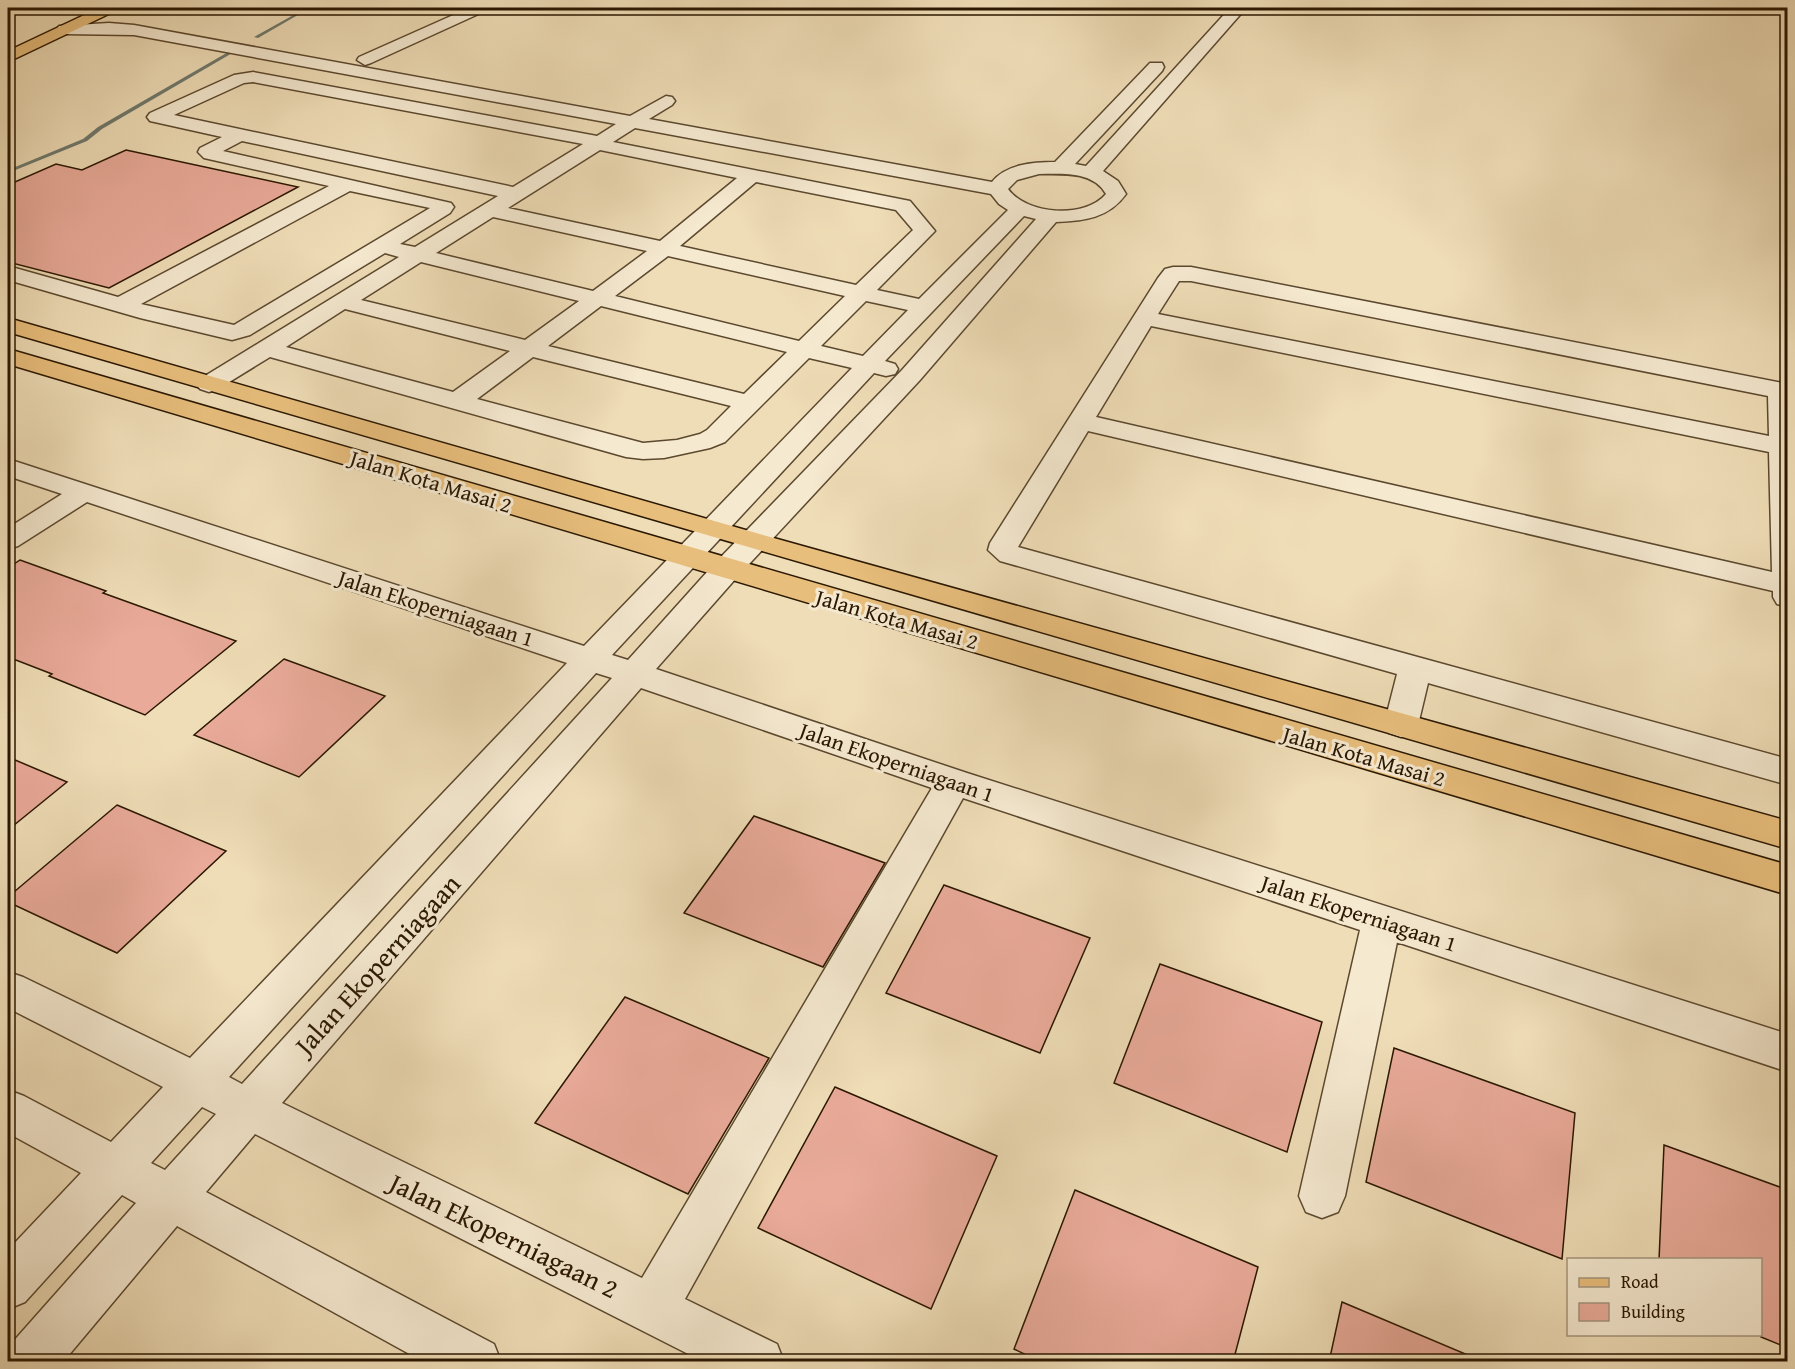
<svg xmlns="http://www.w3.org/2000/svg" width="1795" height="1369" viewBox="0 0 1795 1369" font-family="'Gentium Book Plus',serif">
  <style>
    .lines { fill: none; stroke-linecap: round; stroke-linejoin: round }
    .stream { fill: #6e796d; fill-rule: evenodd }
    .building { fill: #e9aa99; stroke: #2a1701; stroke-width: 1.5 }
    .minor-casing { stroke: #5b482e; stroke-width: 3 }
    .major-casing { stroke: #2a1701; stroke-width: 3 }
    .minor { fill: #f5e9d0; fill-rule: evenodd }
    .major { fill: #e8be7c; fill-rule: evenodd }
    .labels { text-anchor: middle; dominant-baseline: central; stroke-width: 6; stroke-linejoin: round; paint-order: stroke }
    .street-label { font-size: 22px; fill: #2a1701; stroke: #f5e9d0 }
    .near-street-label { font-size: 27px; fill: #2a1701; stroke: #f5e9d0 }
  </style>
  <rect width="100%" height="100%" fill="#efddb7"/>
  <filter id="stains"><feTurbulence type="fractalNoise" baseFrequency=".00333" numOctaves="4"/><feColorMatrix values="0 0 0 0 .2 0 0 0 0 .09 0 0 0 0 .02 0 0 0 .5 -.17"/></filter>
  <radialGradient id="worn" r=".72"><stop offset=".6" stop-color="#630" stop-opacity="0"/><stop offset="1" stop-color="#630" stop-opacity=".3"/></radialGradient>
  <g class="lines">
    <g class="stream">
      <polygon points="306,8 310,8 258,38 254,37"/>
      <polygon points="230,51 234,52 102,129 87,141 8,173 8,170 83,139 98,127"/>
    </g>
  </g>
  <g class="building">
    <polygon points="126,150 298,187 109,288 8,262 8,185 56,164 82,170"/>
    <polygon points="20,560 106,591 103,593 236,641 145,715 49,676 52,674 8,657 8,568"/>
    <polygon points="284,659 385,696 299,777 194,735"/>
    <polygon points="8,757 67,782 8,830"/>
    <polygon points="117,805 226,851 117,953 8,902 8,897"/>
    <polygon points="754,816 885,863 823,967 684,913"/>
    <polygon points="944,885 1090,938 1040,1053 886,993"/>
    <polygon points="1160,964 1322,1022 1287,1152 1114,1083"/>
    <polygon points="625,997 769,1058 688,1194 535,1123"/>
    <polygon points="1394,1048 1575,1113 1562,1259 1366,1182"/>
    <polygon points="835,1087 997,1156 931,1309 758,1228"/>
    <polygon points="1664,1145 1788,1190 1788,1348 1761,1337 1761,1260 1659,1260"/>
    <polygon points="1075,1190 1258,1267 1233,1362 1041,1362 1014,1349"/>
    <polygon points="1342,1302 1482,1361 1482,1362 1329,1362"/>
  </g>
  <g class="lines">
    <g class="minor-casing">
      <g id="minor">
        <polygon points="469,8 488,8 485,11 371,63 365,65 357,60 359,57"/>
        <path d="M1230,8H1246L1103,171L1118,181L1126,194C1109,218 1084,221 1056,222L920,380L738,576L656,669L967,773L1788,1034V1072L1397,942L1345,1196L1338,1212L1322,1218L1306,1212L1299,1196L1360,930L963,798L685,1299L777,1344L784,1362H704L255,1134L206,1192L494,1344L501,1362H424L177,1226L63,1362H8L11,1344L136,1203L122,1195L25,1302L8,1309V1250L81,1173L8,1133V1090L24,1096L111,1142L163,1087L8,1008V972L23,977L190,1058L567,663L87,502L18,546L8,549V528L62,494L8,476V459L584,646L852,368L809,358L725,442L710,448L664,458L643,459L626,457L270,357L218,389L209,392L200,389L196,384L200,379L399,257L385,253L250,335L232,340L140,318L8,280V266L118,297L329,186L204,158L198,152L200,148L222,137L150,121L147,117L150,113L234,75L253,72L597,136L616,124L134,35L65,34L59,32L57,29L59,26L109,23L134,25L630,116L666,96L672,97L675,101L672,105L649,119L992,182C1006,164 1034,162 1055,162L1150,63H1162L1164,67L1162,71L1075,164L1086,166ZM253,82L583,144L513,187L174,115L244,83ZM635,128L991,194L999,204L1008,210L919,299L877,290L935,231L910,201L613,142ZM242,141L498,196L415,247L400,244L450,213L454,207L451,203L223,151ZM600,150L737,178L660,241L508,208ZM1039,174C1062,174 1093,171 1106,194C1085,219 1027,215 1008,189L1017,180ZM756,182L896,210L913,230L856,285L680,246ZM350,191L430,208L234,325L141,304ZM1024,216L1036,219L902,370L716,562L628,660L612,655L874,373L886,376L895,374L898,369L895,364L885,361ZM493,217L647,251L593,291L436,253ZM668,256L845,296L799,341L615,296ZM421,262L579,301L525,340L361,300ZM866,301L908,310L863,356L821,346ZM601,306L787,352L744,394L548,346ZM345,309L510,351L453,392L286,347ZM533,357L731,406L707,430L700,434L677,440L643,443L477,399ZM596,673L612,678L242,1084L229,1077ZM641,688L932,788L642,1278L282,1103ZM202,1107L216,1114L165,1170L151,1163Z"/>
        <path d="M1173,267H1191L1788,384V607L1777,604L1773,597V591L1088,431L1018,547L1788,759V785L1428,683L1418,725L1413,733L1401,737L1389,733L1384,725L1397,674L1000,561L988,550L990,543L1158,278L1165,269ZM1179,281H1191L1768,396L1769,436L1158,314ZM1151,326L1769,452L1772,572L1096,417Z"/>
      </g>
    </g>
    <g class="major-casing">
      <g id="major">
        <polygon points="99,8 118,8 115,11 8,62 8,51"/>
        <polygon points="8,318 763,535 1788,821 1788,849 8,332"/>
        <polygon points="8,349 1788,865 1788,895 8,364"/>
      </g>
    </g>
    <use href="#minor" class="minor"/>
    <use href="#major" class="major"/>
  </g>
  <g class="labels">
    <g class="street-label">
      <text transform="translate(431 481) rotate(17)">Jalan Kota Masai 2</text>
      <text transform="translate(436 608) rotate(18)">Jalan Ekoperniagaan 1</text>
      <text transform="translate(897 619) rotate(16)">Jalan Kota Masai 2</text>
      <text transform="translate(1364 756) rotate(16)">Jalan Kota Masai 2</text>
      <text transform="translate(897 762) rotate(19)">Jalan Ekoperniagaan 1</text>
      <text transform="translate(1359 913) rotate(18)">Jalan Ekoperniagaan 1</text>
    </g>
    <g class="near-street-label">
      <text transform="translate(377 964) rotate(-48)">Jalan Ekoperniagaan</text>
      <text transform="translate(504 1235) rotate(26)">Jalan Ekoperniagaan 2</text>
    </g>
  </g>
  <rect width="1795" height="1369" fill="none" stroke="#efddb7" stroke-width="30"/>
  <rect x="9" y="9" width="1777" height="1351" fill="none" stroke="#2a1701" stroke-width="3"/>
  <rect x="15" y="15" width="1765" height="1339" fill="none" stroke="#2a1701" stroke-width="1.5"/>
  <rect x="1567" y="1258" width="195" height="78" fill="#f5e9d0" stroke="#a4957d" stroke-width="1.5"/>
  <rect x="1579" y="1278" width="30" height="9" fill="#e8be7c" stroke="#a4957d" stroke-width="1.5"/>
  <text x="1621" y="1288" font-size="18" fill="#2a1701">Road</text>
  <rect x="1579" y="1303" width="30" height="18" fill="#e9aa99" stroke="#a4957d" stroke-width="1.5"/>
  <text x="1621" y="1318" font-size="18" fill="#2a1701">Building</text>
  <rect width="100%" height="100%" filter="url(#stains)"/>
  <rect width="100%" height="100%" fill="url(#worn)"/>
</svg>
